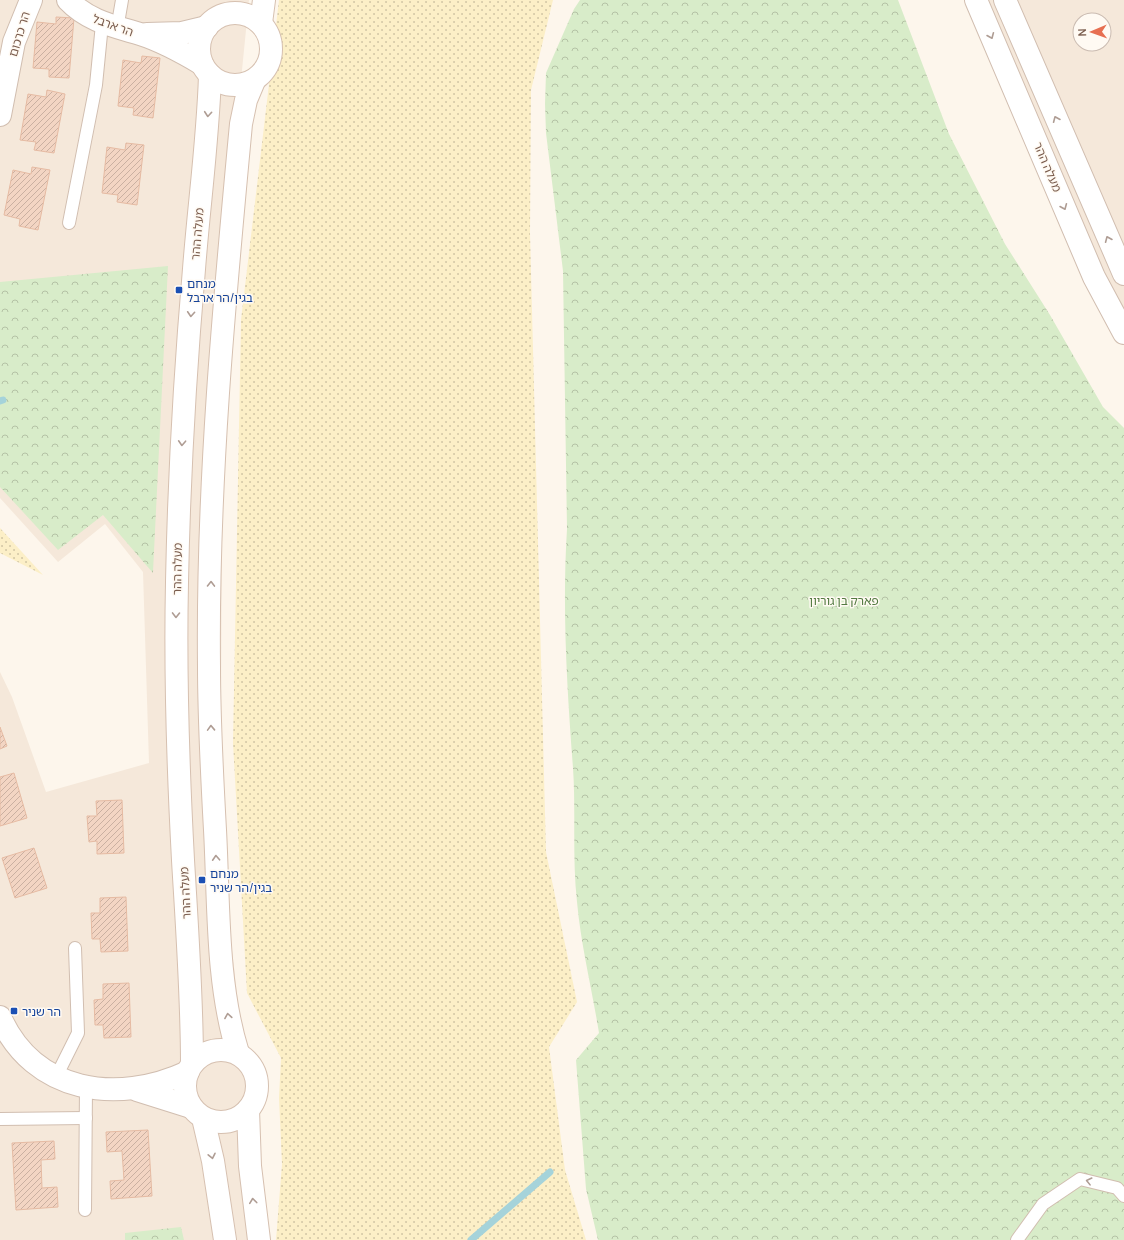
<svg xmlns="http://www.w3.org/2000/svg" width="1124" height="1240" viewBox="0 0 1124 1240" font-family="Manrope,'Noto Sans Hebrew',sans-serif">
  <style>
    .residential { fill: #f5e8da; fill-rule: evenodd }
    .sand { fill: url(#sand-dots) }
    .park { fill: url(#park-crowns) }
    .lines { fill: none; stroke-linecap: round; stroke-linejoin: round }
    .stream { stroke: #a5d3da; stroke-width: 7 }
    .building { fill: url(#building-hatch); stroke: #e6bba3 }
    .service-casing { stroke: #d1beb0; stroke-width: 14 }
    .minor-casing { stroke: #d1beb0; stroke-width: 24 }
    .tertiary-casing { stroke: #d1beb0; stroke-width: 24 }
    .secondary-casing { stroke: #d6c0b0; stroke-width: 24 }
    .service { stroke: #fff; stroke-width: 12 }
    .minor { stroke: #fff; stroke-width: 22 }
    .tertiary { stroke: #fff; stroke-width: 22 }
    .secondary { stroke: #fff; stroke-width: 22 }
    .oneway { stroke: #af9d94 }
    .transit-dot { fill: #1a4fb4; stroke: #fffaf3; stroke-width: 1.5 }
    .labels { text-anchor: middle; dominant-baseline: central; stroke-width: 3; stroke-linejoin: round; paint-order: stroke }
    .street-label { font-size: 12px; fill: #7a5c4d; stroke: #fffaf3 }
    .transit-label { font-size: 12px; fill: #164399; stroke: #fffaf3; text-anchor: start }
    .park-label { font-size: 12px; fill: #537a41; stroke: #fffaf3 }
  </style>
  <defs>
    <pattern id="sand-dots" width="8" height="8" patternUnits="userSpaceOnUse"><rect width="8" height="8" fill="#fcefc7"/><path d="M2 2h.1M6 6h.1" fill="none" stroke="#d1c5a4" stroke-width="1.8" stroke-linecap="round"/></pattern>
    <pattern id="park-crowns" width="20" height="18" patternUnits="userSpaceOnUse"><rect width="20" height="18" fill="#d8ecc9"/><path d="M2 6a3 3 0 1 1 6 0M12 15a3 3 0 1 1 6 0" fill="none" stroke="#b4c2a5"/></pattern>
    <pattern id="building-hatch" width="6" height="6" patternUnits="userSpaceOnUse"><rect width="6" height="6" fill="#f3d5c3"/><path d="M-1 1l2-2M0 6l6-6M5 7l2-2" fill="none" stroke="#cab0a1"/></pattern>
  </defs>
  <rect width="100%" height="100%" fill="#fdf6ec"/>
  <g class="residential">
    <polygon points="0,0 249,0 224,250 220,840 264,1240 0,1240 0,672 12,697 46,792 149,763 143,572 105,524 58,562 0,498"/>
    <path d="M968,0H1124V340ZM1080,20H1104V44H1080Z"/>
  </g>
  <g class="sand">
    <polygon points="279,0 553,0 531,90 530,233 546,852 577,1002 549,1047 565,1170 586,1240 276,1240 282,1164 279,1098 281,1058 247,993 233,743 241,320"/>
    <polygon points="0,528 43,575 0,553"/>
  </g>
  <g class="park">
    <path d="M580,0H898L949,134L1005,244L1050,315L1103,407L1124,428V1240H598L586,1189L576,1060L599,1033C592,989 581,946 577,902C572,857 576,812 573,768C567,688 562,609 567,529L563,271L546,133L545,104L546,73L574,9Z"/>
    <polygon points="168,266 153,572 153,573 103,515 58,550 0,487 0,282"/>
    <polygon points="181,1227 184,1240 125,1240 125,1233"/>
  </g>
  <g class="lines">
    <g class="stream">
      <polyline points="0,401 3,400"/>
      <polyline points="471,1240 550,1172"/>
    </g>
  </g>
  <g class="building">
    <polygon points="56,17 74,18 69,78 49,77 49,69 33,68 37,22 56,24"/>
    <polygon points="142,56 160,58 153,118 133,115 134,108 118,106 123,60 141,63"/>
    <polygon points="47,90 65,94 54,153 34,150 36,142 20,140 28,94 46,97"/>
    <polygon points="126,143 144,145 137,205 117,202 118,195 102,193 107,147 125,150"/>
    <polygon points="32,167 50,170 38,230 19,226 20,219 4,215 13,170 31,174"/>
    <polygon points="0,727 7,746 0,749"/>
    <polygon points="14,773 27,818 0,826 0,777"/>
    <polygon points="122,800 124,853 97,854 97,841 89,842 87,816 97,816 96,801"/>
    <polygon points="34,848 47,888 15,898 2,858"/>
    <polygon points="126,897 128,951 101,952 100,939 92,939 91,913 100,913 100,898"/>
    <polygon points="129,983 131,1037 104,1038 103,1025 95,1025 94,1000 103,999 103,984"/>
    <polygon points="148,1130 152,1196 111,1199 110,1181 124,1180 122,1151 107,1152 106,1132"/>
    <polygon points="54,1141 55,1159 41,1160 42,1188 57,1187 58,1207 16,1210 12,1143"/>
  </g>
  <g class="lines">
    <g class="service-casing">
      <g id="service">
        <polyline points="117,29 122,0"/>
        <polyline points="69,223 96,85 102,24"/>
        <polyline points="56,1077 78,1033 75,948"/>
        <polyline points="0,1119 86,1118"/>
        <polyline points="85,1210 86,1087"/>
        <polyline points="1017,1240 1043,1204 1080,1179 1117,1188 1124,1196"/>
      </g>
    </g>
    <g class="minor-casing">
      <g id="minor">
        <path d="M68,0C88,21 113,26 140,34C162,41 182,52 202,64"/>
        <polyline points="147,34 182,33 207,27"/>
        <polyline points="0,115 14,42 31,0"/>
        <path d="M0,1017C34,1093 117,1105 188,1072"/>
        <polyline points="137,1090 191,1107"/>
      </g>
    </g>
    <g class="tertiary-casing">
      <g id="tertiary">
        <polyline points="976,0 1094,277 1124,333"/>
        <polyline points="1005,0 1124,274"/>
      </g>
    </g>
    <g class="secondary-casing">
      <g id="secondary">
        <circle cx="235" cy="49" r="36"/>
        <polyline points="261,23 264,0"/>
        <circle cx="221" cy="1086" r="36"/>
        <path d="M238,1053C216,983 219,903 215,830C212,776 209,721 209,666C207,485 224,304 241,124L246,100L254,81"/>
        <path d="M192,1064C192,995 187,928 183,860C178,767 175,674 177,582C179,477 185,373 194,269C199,204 208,140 210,75"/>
        <polyline points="248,1110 250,1166 259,1240"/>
        <polyline points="203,1118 213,1161 225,1240"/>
      </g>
    </g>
    <use href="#service" class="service"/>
    <use href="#minor" class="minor"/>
    <use href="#tertiary" class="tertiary"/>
    <use href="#secondary" class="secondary"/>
  </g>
  <defs><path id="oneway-chevron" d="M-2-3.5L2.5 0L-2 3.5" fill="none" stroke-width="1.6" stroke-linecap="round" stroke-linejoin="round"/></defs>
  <g class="oneway">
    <use href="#oneway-chevron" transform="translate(991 36) rotate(67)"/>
    <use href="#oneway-chevron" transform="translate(208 114) rotate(95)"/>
    <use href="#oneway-chevron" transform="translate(1056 119) rotate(-113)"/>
    <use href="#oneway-chevron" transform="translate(1064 207) rotate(67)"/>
    <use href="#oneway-chevron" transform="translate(1108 239) rotate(-113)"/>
    <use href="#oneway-chevron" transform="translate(191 314) rotate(94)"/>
    <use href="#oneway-chevron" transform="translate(182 443) rotate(93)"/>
    <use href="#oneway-chevron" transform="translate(211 584) rotate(-89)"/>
    <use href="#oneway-chevron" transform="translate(176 615) rotate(91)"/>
    <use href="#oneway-chevron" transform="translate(211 728) rotate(-92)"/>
    <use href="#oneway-chevron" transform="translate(216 858) rotate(-93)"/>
    <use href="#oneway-chevron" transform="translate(228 1016) rotate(-99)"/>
    <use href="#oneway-chevron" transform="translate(212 1156) rotate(78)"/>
    <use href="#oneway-chevron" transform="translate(1089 1181) rotate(-166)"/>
    <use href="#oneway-chevron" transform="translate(253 1201) rotate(-97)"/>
  </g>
  <g class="transit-dot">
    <rect x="175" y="286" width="8" height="8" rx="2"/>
    <rect x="198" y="876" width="8" height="8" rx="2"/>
    <rect x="10" y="1007" width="8" height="8" rx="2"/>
  </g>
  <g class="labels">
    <g class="street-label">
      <text transform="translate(113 25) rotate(20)">הר ארבל</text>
      <text transform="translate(19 34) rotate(-73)">הר כרכום</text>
      <text transform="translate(1048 167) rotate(67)">מעלה ההר</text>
      <text transform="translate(197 234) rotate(-85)">מעלה ההר</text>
      <text transform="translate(177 569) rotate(-89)">מעלה ההר</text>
      <text transform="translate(185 893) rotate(-93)">מעלה ההר</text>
    </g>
    <g class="transit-label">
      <text x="187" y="283">מנחם<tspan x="187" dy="14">בגין/הר ארבל</tspan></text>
      <text x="210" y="873">מנחם<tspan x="210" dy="14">בגין/הר שניר</tspan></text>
      <text x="22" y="1011">הר שניר</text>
    </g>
    <g class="park-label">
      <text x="844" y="600">פארק בן גוריון</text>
    </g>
  </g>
  <g transform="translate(1092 32) rotate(268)"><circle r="19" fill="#fffaf3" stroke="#cabbb1"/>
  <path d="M0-3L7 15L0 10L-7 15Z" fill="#e76f51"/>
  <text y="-6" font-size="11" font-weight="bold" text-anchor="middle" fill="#7a5c4d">N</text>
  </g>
</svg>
